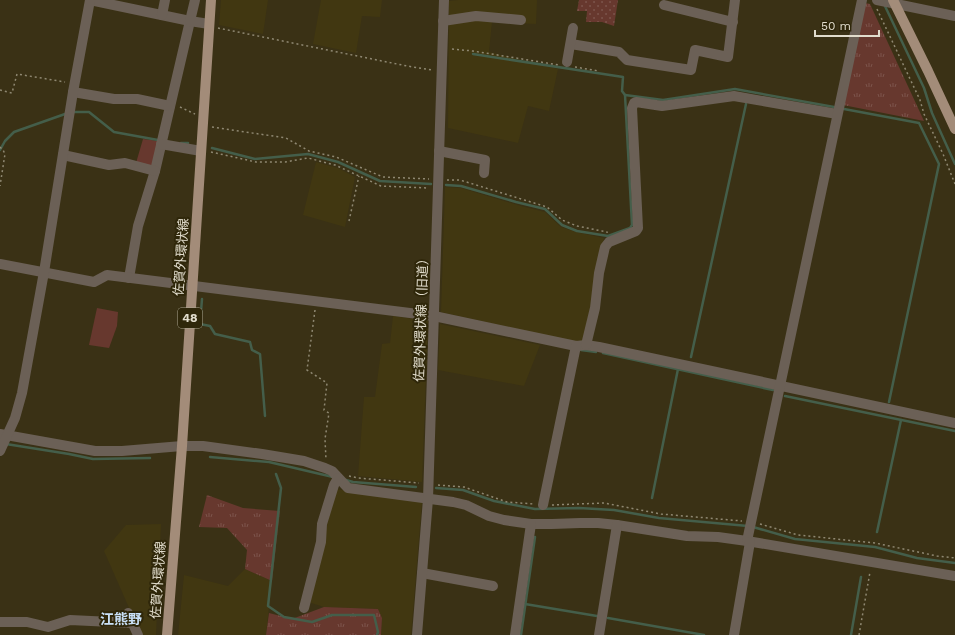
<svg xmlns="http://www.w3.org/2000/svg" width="955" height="635" viewBox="0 0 955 635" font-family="'Work Sans','Noto Sans JP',sans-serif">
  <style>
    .built { fill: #413711 }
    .grass { fill: url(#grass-tufts) }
    .park { fill: url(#park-dots) }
    .garden { fill: #67382e }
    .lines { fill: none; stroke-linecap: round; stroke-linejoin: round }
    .stream { stroke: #445e4a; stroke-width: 2.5 }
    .path { stroke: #8f8872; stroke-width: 1.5; stroke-dasharray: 2 3; stroke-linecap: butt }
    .minor { stroke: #6b6056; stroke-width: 10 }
    .major { stroke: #a38c79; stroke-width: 10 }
    .labels { text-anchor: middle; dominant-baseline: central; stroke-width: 4; stroke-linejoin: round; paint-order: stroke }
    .shield { fill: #2f270a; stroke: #aca692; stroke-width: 1 }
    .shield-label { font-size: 12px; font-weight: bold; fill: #e1dccc }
    .street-label { font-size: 13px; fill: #e1dccc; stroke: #2f270a }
    .neighbourhood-label { font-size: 14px; font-weight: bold; fill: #c9e0f7; stroke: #2f270a }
  </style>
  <defs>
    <pattern id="grass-tufts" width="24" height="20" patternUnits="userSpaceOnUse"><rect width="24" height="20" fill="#67382e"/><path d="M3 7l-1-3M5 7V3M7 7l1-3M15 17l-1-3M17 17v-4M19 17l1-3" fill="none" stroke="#7c544b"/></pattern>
    <pattern id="park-dots" width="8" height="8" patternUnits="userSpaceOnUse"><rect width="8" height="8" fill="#67382e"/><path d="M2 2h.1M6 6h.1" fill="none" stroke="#7c544b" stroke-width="1.8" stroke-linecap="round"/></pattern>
  </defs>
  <rect width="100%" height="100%" fill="#3a3115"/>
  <g class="built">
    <polygon points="221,0 268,0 263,34 219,25"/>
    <polygon points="321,0 382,0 380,17 362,16 356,53 313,44"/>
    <polygon points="458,0 537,0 536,24 492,22 489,52 558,69 549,111 528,106 518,143 448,128 449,1"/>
    <polygon points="316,162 338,168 355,177 345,227 303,215"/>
    <polygon points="445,187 461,188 521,206 545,212 561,227 576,232 604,238 596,274 591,307 583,341 578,343 441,312"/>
    <polygon points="393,316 428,321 422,482 358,476 364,397 375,397 382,344 390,343"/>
    <polygon points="440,324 540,345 524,386 438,370"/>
    <polygon points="336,489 422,502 411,635 381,635 382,618 378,609 324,607 308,602"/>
    <polygon points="161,524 156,635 141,635 104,551 126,525"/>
    <polygon points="245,569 272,581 266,635 178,635 184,575 228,586"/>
  </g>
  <g class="grass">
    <polygon points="865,3 870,4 924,121 843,105"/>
    <polygon points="207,495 243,508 280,511 272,581 245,569 247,550 227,528 199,527"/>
    <polygon points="324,607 378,609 382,618 381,635 266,635 269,613 292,619"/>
  </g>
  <polygon class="park" points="579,0 618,0 614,26 602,22 586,22 587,11 577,11"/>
  <g class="garden">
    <polygon points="143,139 159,141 154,168 136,163"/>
    <polygon points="97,308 118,312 117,326 109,348 89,345"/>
  </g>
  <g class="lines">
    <g class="stream">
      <polyline points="884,4 924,88 932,113 955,164"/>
      <polyline points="473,54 623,77 622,91 625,95"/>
      <polyline points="844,109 919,123 939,164 889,402"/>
      <polyline points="74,112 89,112 114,132 158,140"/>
      <polyline points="181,143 188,143"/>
      <polyline points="212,148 255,159 308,154 338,162 380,181 431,184"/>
      <polyline points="0,150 5,141 14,132 65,114"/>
      <polyline points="446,185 461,186 516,202 545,209 562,225 577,231 608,236 630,228 632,225 625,95 663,100 735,89 834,107"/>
      <polyline points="202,299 200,324 210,326 215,334 250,342 252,350 260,354 265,416"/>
      <polyline points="581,350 596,352"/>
      <polyline points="603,353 773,390"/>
      <polyline points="691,357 746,104"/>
      <polyline points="785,396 955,431"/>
      <polyline points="6,444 69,454 93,459 150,458"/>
      <polyline points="210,457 269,462 333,477"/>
      <polyline points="276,474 281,488 268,606 284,617 312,622 332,615 374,615 378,632 377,635"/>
      <polyline points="346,480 353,482 416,487"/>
      <polyline points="436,488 463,490 494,501 535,509 579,508 614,510 659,518 748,526"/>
      <polyline points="652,498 678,369"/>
      <polyline points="753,527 795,539 875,547 917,558 955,563"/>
      <polyline points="877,532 901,420"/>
      <polyline points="525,604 597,616"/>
      <polyline points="608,618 704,635"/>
      <polyline points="521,635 535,537"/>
      <polyline points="851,635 861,577"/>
    </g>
    <g class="path">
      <polyline points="877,9 920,100 924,114 943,154 955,184"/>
      <polyline points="218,28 407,66 432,70"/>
      <polyline points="452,49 473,51 559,65"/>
      <polyline points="575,67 599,71"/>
      <polyline points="0,90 12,93 17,74 65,82"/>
      <polyline points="180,107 195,114"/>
      <polyline points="212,127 286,138 309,151 336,157 383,177 429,179"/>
      <polyline points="0,147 3,150 5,154 0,186"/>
      <polyline points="211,152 256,162 285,162 308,158 335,165 381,186 428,188"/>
      <polyline points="447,180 460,180 547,207 562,220 577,226 607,232 607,233"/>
      <polyline points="349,221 359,176"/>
      <polyline points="315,310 307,370 327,383 324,410 329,413 325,439 326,460"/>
      <polyline points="349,476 358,478 419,483"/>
      <polyline points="438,485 464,487 507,502 534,504"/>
      <polyline points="552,505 604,503 661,514 742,521"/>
      <polyline points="760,524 798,535 875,543 937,556 955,558"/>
      <polyline points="859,635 870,572"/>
    </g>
    <g class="minor">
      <polyline points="90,0 190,21 155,171 138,226 129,278"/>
      <polyline points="195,0 190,21 209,24"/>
      <polyline points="877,0 955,16"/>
      <polyline points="664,5 733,22"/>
      <polyline points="162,15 165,0"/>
      <polyline points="443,21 476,16 521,20"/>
      <polyline points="571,44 619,52 627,60 691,70 695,50 728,57 735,0"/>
      <polyline points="567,62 573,28"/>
      <polyline points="73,92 114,99 137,99 170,106"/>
      <polyline points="161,144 201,151"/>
      <polyline points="439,151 485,160 484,173"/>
      <polyline points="63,155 109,165 125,163 155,171"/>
      <polyline points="0,264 94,282 107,275 434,316 576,346 586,345 599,347 955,423"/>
      <polyline points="586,345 595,308 599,273 605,247 609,242 636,231 638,228 632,108 634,103 636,102 662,106 734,96 837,114"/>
      <polyline points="0,434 95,451 122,451 182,446 203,446 262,454 304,461 325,468 332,471 348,488 453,502 466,505 489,516 504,520 531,524 552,524 580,523 598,523 617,525 687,536 718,537 747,541 955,576"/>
      <polyline points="0,451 15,418 22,393 44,272 73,92 90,0"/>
      <polyline points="543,505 576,346"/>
      <polyline points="747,541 862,0"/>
      <polyline points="422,573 493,586"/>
      <polyline points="304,608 321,542 322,524 334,485 338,478"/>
      <polyline points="128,613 138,635"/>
      <polyline points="0,622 27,622 48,627 70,620 133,623"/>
      <polyline points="417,635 428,499 444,0"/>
      <polyline points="515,635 531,524"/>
      <polyline points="599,635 617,525"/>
      <polyline points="734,635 750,542"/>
    </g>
    <g class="major">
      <polyline points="893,0 928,71 955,129"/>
      <polyline points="167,635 182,446 211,0"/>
    </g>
  </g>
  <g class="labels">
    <rect class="shield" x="178" y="308" width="24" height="20" rx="3"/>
    <g class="shield-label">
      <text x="190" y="318">48</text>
    </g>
    <g class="street-label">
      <text transform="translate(181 257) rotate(-86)">佐賀外環状線</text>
      <text transform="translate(421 317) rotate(-88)">佐賀外環状線（旧道）</text>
      <text transform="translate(158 580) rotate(-86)">佐賀外環状線</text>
    </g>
    <g class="neighbourhood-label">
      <text x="121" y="619">江熊野</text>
    </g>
  </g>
  <path d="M815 30v6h64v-6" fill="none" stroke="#e1dccc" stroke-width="2"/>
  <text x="821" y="30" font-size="12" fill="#e1dccc" stroke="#2f270a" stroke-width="3" paint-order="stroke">50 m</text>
</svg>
